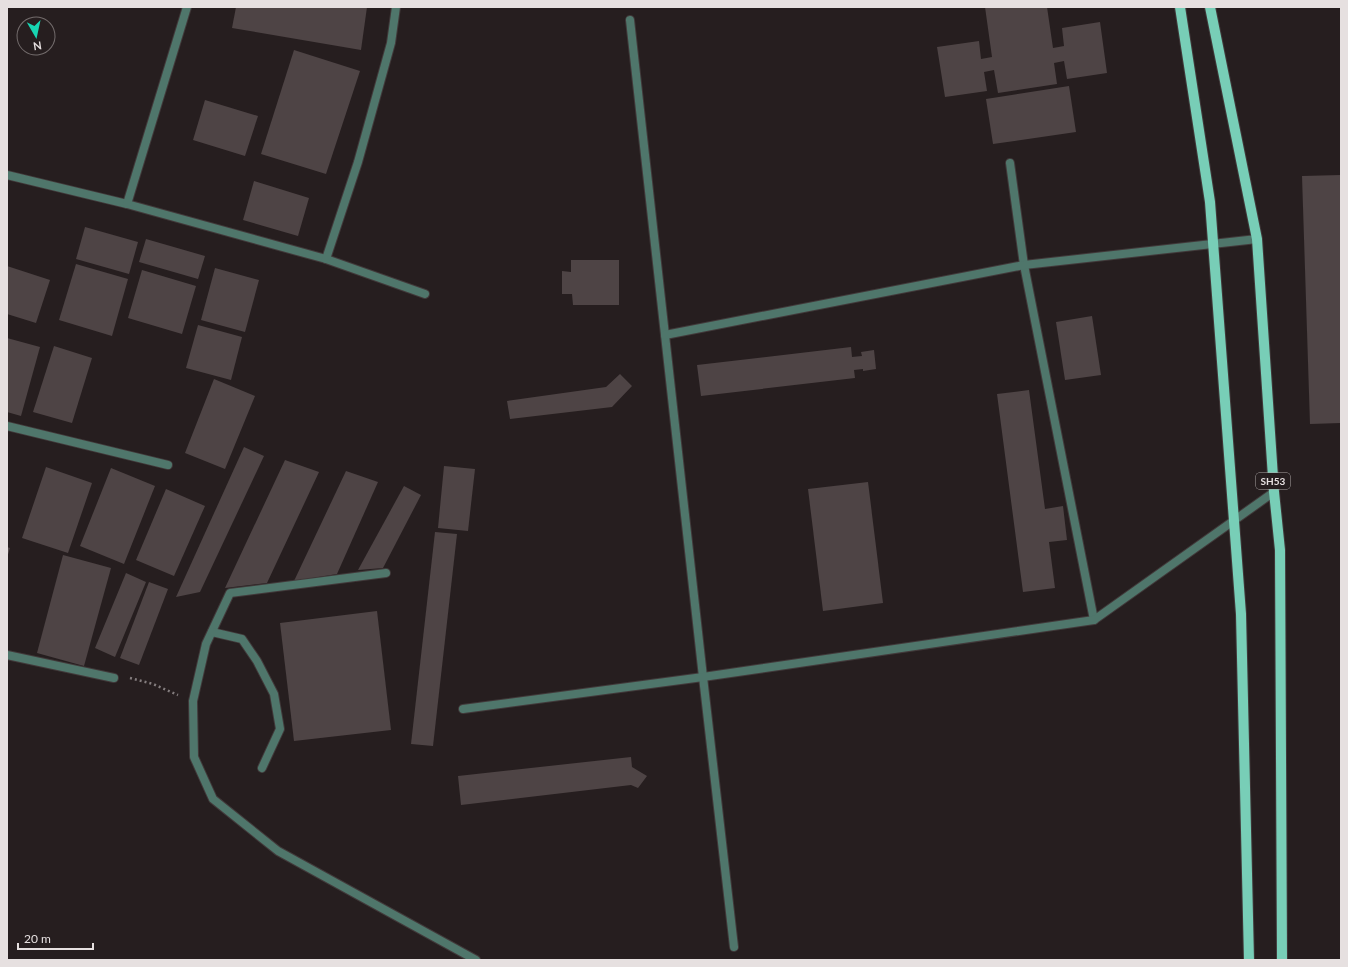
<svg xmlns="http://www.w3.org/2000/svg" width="1348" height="967" viewBox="0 0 1348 967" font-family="Lato,sans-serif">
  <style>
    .building { fill: #4e4445 }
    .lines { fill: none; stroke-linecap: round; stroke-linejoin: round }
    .street-casing { stroke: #41393a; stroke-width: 10 }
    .primary-casing { stroke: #41393a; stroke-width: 12 }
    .path { stroke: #847d7e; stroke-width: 2.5; stroke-dasharray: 2 3; stroke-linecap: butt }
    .street { stroke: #4f766b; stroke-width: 8 }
    .primary { stroke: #78ceb7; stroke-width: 10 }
    .labels { text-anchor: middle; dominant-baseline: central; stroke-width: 3; stroke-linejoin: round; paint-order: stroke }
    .shield { fill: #261e1f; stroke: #aca6a6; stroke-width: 1 }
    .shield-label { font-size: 10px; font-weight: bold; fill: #e6e0e0 }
  </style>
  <rect width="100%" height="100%" fill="#261e1f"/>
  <g class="building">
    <polygon points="236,7 367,7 361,50 232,28"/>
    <polygon points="985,7 1047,7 1053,48 1064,46 1062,28 1100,22 1107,73 1067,79 1064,61 1054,63 1057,84 998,93 994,70 984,72 987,91 945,97 937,47 979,41 981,59 992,57"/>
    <polygon points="294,50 360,71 326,174 261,154"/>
    <polygon points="1069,86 1076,132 993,144 986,99"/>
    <polygon points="205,100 258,116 245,156 193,140"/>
    <polygon points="1341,175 1341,423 1310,424 1302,176"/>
    <polygon points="254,181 309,198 298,236 243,220"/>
    <polygon points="85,227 138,242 129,274 76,259"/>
    <polygon points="146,239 205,256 198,279 139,262"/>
    <polygon points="571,260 619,260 619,305 573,305 572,294 562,294 562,271 571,272"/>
    <polygon points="76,264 128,279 112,336 59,320"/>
    <polygon points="7,266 50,280 36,323 7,314"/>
    <polygon points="215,268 259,280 245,332 201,320"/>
    <polygon points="142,270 196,286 182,334 128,318"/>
    <polygon points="1092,316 1101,375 1065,380 1056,322"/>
    <polygon points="198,325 242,337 231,380 186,368"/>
    <polygon points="7,338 40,347 21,416 7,412"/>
    <polygon points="54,346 92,358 72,423 33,412"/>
    <polygon points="851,347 852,357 862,356 861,352 874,350 876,369 863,371 863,369 854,370 855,378 701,396 697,365"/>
    <polygon points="620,374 632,386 612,407 510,419 507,401 606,387"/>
    <polygon points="214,379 255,396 225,469 185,453"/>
    <polygon points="1029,390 1045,509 1063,506 1067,540 1049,542 1055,588 1023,592 997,394"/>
    <polygon points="244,447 264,456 200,592 176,597"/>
    <polygon points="285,460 319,472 267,583 225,588"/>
    <polygon points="444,466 475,469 468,531 438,528"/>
    <polygon points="46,467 92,483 68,553 22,538"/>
    <polygon points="111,468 155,486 124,564 80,546"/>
    <polygon points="346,471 378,482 337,574 294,581"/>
    <polygon points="868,482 883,603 823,611 808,489"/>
    <polygon points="404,486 421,495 383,568 358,570"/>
    <polygon points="166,489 205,506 174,576 136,560"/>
    <polygon points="435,532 457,534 433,746 411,744"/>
    <polygon points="7,547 10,548 7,558"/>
    <polygon points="63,555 111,568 84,666 37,653"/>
    <polygon points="126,573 146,582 115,657 95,648"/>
    <polygon points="149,582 168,589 139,665 120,658"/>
    <polygon points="377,611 391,730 294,741 280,623"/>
    <polygon points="631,757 632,767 647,776 638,788 631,785 461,805 458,776"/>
  </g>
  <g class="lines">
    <g class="street-casing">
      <g id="street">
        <polyline points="630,20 703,677 734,947"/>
        <polyline points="1010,163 1024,265 1094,620"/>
        <polyline points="7,175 127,204 326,259 425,294"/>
        <polyline points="127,204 187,7"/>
        <polyline points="326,259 358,162 391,43 396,7"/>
        <polyline points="665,335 1024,265 1257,239"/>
        <polyline points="7,426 168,465"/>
        <polyline points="386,573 230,593 206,644 193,701 194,757 213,799 278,851 476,960"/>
        <polyline points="212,632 242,639 257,661 274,694 280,729 262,768"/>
        <polyline points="7,655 114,678"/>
        <polyline points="463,709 703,677 1094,620 1274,492"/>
      </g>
    </g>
    <g class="primary-casing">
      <g id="primary">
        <polyline points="1180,7 1210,202 1241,614 1249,960"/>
        <polyline points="1210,7 1257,239 1274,492 1280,550 1282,960"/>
      </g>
    </g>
    <polyline class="path" points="130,678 153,684 178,695"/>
    <use href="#street" class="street"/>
    <use href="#primary" class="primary"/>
  </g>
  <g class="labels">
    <rect class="shield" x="1256" y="473" width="34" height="16" rx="3"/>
    <g class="shield-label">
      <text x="1273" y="481">SH53</text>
    </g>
  </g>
  <rect width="1348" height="967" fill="none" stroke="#e6e0e0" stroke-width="16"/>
  <g transform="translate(36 36) rotate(171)"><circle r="19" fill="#261e1f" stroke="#736c6c"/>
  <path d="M0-3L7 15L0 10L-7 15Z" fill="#18d5b2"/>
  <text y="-6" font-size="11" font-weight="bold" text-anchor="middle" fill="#e6e0e0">N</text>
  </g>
  <path d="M18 943v6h75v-6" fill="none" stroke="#e6e0e0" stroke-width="2"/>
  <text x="24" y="943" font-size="12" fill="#e6e0e0" stroke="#261e1f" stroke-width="3" paint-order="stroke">20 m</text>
</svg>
